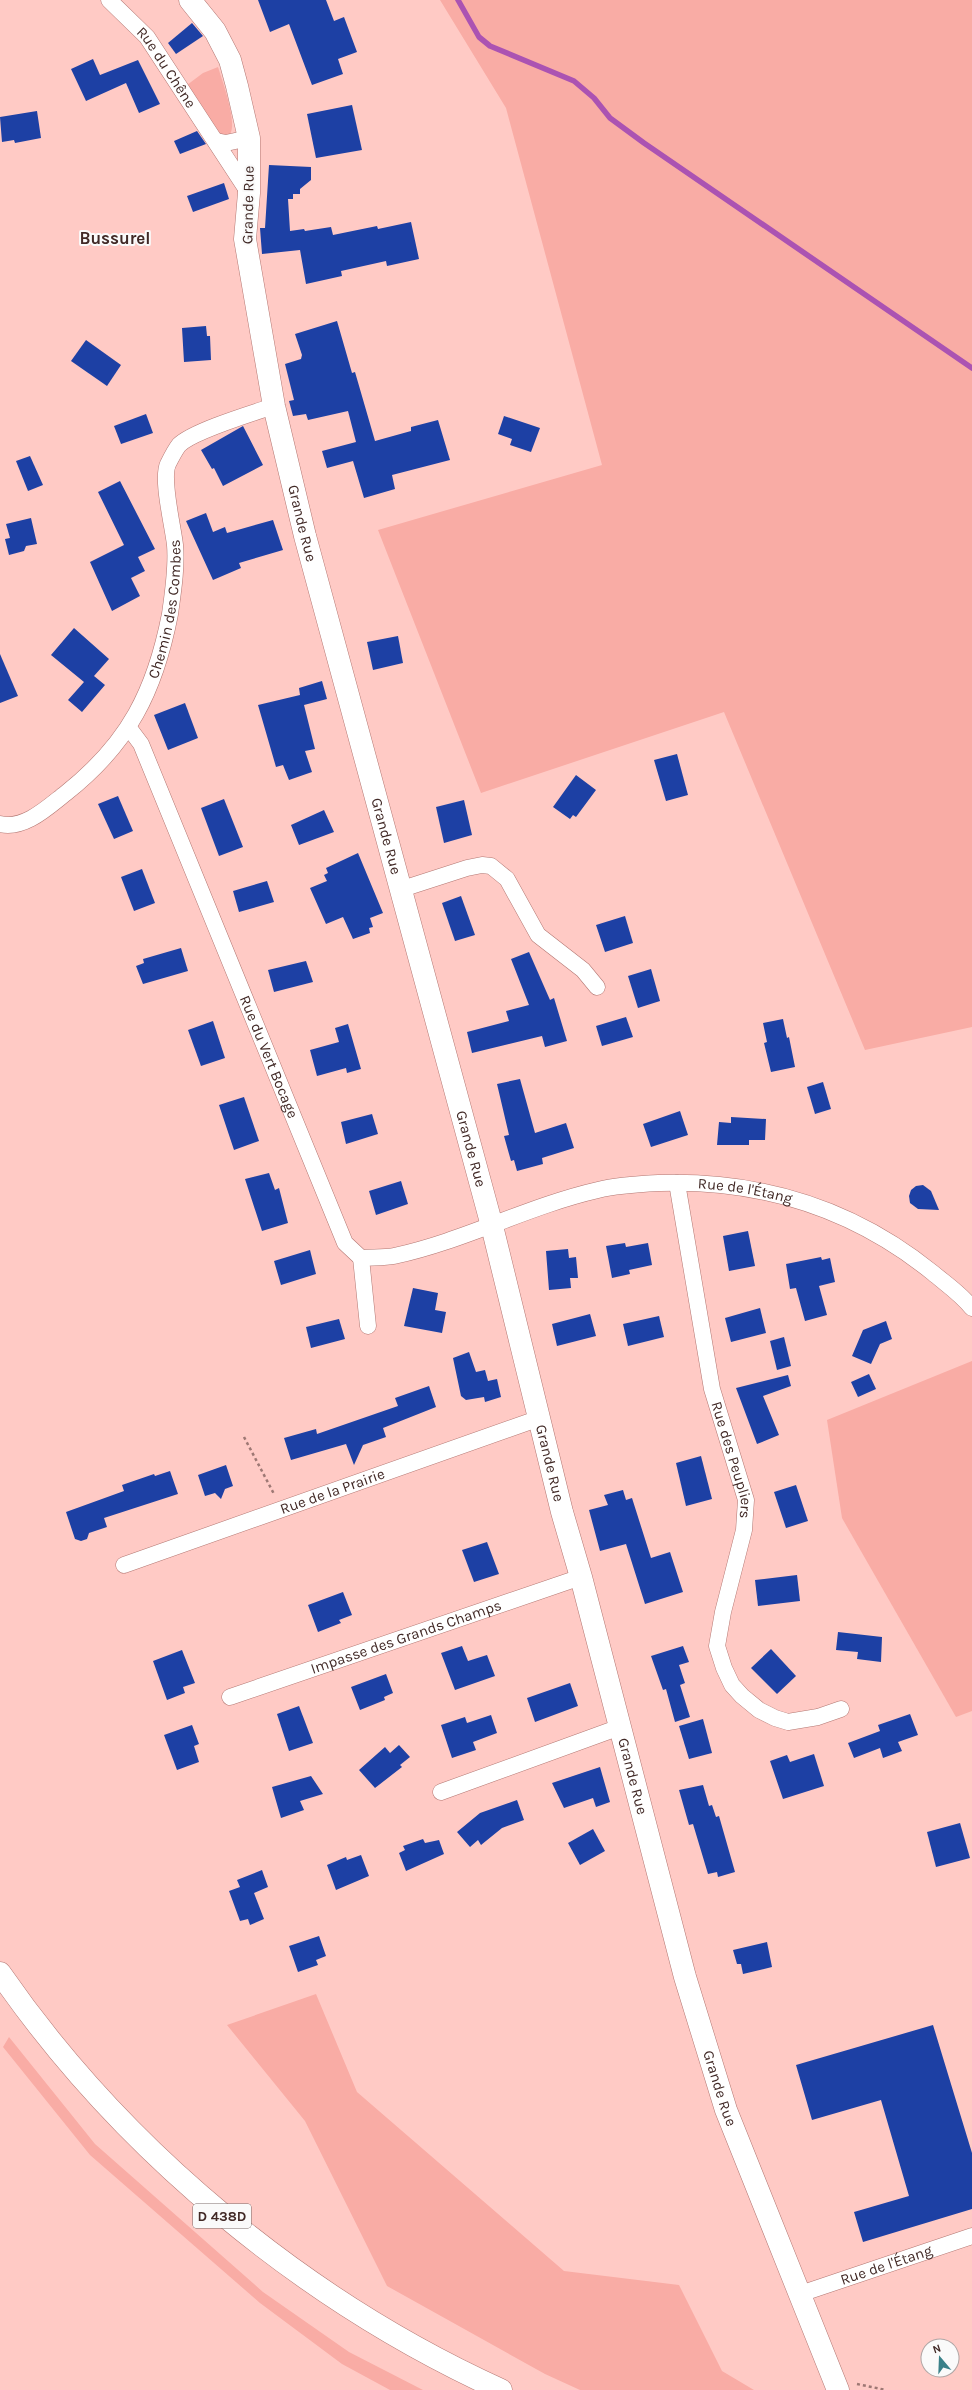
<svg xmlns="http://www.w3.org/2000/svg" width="972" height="2390" viewBox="0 0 972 2390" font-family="Karla,sans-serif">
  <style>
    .green { fill: #f9aca5 }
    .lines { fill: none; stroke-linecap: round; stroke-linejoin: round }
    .stream { stroke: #ab53b2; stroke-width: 5.5 }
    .building { fill: #1d40a4 }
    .street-casing { stroke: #b37772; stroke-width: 17 }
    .secondary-casing { stroke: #b37772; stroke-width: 23 }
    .primary-casing { stroke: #b37772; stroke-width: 23 }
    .path { stroke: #9e7874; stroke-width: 2.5; stroke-dasharray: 3 3; stroke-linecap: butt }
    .street { stroke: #fff; stroke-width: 16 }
    .secondary { stroke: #fff; stroke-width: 22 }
    .primary { stroke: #fff; stroke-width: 22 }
    .labels { text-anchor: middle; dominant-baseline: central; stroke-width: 4; stroke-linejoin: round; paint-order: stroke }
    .shield { fill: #fafafa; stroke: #786866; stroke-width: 1 }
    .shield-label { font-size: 14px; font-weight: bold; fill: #412926 }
    .street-label { font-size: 15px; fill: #412926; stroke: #fafafa }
    .quarter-label { font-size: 17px; font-weight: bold; fill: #412926; stroke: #fafafa }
  </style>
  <rect width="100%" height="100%" fill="#ffcac5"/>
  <g class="green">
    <polygon points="440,0 972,0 972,1027 865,1050 724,712 481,793 378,530 602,465 506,108"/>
    <path d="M218,67C222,80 238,124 230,134L220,136L187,85L203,73Z"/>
    <polygon points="972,1361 972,1711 956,1717 842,1518 827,1420"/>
    <polygon points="316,1994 357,2092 564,2271 679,2285 722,2371 754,2390 580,2390 545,2374 387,2286 305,2121 227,2025"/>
    <polygon points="9,2037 95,2144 263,2292 349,2352 423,2390 390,2390 342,2364 260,2303 90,2155 3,2047"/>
  </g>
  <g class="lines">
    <polyline class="stream" points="458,0 479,37 490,46 574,81 594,98 610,118 644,143 972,368"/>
  </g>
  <g class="building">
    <polygon points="258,0 326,0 334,21 344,17 357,52 338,59 343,74 312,85 289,24 270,32"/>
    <polygon points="192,23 203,36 176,54 168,43"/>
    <polygon points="93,59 100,75 138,60 160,104 139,113 126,83 86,101 71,69"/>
    <polygon points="352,105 362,150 316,158 307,114"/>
    <polygon points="37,111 41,138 15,143 14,140 2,142 0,117"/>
    <polygon points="197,131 206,144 180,154 174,141"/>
    <polygon points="269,165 311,167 311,180 300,189 300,194 293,194 293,199 288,199 290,231 304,229 305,231 331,227 333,235 377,226 378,229 411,222 419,259 387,266 386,261 341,271 342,276 306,284 300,250 262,254 260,228 265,228"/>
    <polygon points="224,183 229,199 193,212 187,196"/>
    <polygon points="337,321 352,373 355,372 375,441 411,431 411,427 438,420 450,460 392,475 395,489 364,498 353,461 327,468 322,451 356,442 348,411 308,420 306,414 293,416 289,401 294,400 285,364 301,359 302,355 295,334"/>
    <polygon points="206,326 207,336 210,336 211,360 184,362 182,328"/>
    <polygon points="86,340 121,365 107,386 71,361"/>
    <polygon points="146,414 153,433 121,444 114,426"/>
    <polygon points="504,416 540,428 531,452 510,445 512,439 498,434"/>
    <polygon points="243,426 263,465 223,486 214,468 212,469 201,450"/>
    <polygon points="30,456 43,485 28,491 16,461"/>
    <polygon points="120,481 155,549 138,557 145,571 131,578 140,596 112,611 90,562 124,545 98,492"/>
    <polygon points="206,513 213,532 225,527 227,533 273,520 283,550 239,563 241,568 213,580 186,521"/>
    <polygon points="31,518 37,544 26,546 24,551 9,555 5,539 10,538 6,524"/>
    <polygon points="74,628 109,659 94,676 105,685 82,712 68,700 84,682 51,655"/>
    <polygon points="398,636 403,663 373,670 367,642"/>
    <polygon points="0,654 18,696 0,703"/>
    <polygon points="322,681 327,699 304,705 315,749 305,751 312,772 289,780 283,765 276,767 258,705 300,695 299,688"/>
    <polygon points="185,703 198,738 168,750 154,715"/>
    <polygon points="677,754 688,795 666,801 654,760"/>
    <polygon points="576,775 596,790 576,817 573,815 570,819 553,807"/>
    <polygon points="118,796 133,831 114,839 98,804"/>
    <polygon points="224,799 243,847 219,856 201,808"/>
    <polygon points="464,800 472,835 444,843 436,807"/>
    <polygon points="324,810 334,832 299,845 291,825"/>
    <polygon points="358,853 383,913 370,918 373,927 369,928 370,933 353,939 343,917 326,924 310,888 327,881 324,875 328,873 326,868"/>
    <polygon points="142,869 155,903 134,911 121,877"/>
    <polygon points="267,881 274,902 239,912 233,891"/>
    <polygon points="461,896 475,935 455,941 442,903"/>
    <polygon points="625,916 633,943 605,952 596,925"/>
    <polygon points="181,948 188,971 143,984 136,966 144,963 143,959"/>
    <polygon points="529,952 550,1000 554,998 567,1041 545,1047 542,1036 472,1053 467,1032 509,1021 506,1011 529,1005 511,959"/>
    <polygon points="306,961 313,982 274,992 268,970"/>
    <polygon points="651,969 660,1001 638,1008 628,976"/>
    <polygon points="626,1017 633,1037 602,1046 596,1026"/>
    <polygon points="783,1019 787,1038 789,1037 795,1067 771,1072 764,1043 767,1042 763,1023"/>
    <polygon points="213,1021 225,1058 201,1066 188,1030"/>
    <polygon points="348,1024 361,1069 347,1073 346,1068 317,1076 310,1050 339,1042 335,1028"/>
    <polygon points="520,1079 535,1133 566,1123 574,1148 542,1158 543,1164 517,1171 514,1160 511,1161 504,1136 509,1135 497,1084"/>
    <polygon points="823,1082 831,1109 815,1114 807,1087"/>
    <polygon points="244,1097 259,1141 234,1150 219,1105"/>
    <polygon points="680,1111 688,1135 651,1147 643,1124"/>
    <polygon points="372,1114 378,1134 346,1144 341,1122"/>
    <polygon points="731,1117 766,1119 765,1140 749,1140 749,1145 717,1145 719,1122 731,1123"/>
    <polygon points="269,1173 275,1190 279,1188 288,1223 262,1231 245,1179"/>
    <polygon points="401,1181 408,1204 376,1215 369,1191"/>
    <polygon points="923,1185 931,1191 939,1210 918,1209 910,1203 909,1196 911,1190 916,1186"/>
    <polygon points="748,1231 755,1266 729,1271 723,1236"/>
    <polygon points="625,1243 626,1247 648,1243 652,1265 629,1270 630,1274 612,1278 606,1246"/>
    <polygon points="568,1249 569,1258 576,1257 578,1278 570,1278 571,1288 549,1290 546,1251"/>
    <polygon points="310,1250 316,1274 281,1285 274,1261"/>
    <polygon points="821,1257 822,1260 830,1258 835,1282 819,1286 827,1315 805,1321 796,1288 790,1289 786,1264"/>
    <polygon points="413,1288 438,1293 435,1310 446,1312 442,1333 404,1326"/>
    <polygon points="760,1308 766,1333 731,1342 725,1318"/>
    <polygon points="590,1314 596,1336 557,1346 552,1324"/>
    <polygon points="659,1316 664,1337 628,1346 623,1324"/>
    <polygon points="339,1319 345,1339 311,1348 306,1327"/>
    <polygon points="886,1321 892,1339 880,1344 871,1364 852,1356 863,1330"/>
    <polygon points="784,1337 791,1366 777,1370 770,1341"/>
    <polygon points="469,1352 476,1372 485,1370 488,1381 497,1379 501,1397 485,1402 484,1397 466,1400 461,1396 453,1358"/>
    <polygon points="869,1374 876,1389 858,1397 851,1382"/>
    <polygon points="788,1375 791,1386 763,1396 779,1435 757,1444 736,1388"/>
    <polygon points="429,1386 436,1407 383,1428 386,1437 363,1445 354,1465 346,1444 291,1460 284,1438 316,1429 317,1434 398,1406 395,1398"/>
    <polygon points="701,1456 712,1499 686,1506 676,1463"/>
    <polygon points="226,1465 233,1486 225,1489 221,1499 215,1493 205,1496 198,1475"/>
    <polygon points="170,1471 178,1494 104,1518 107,1527 89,1533 87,1539 81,1541 75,1539 66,1512 124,1491 122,1485 154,1474 155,1476"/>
    <polygon points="796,1485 808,1521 786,1528 774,1492"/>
    <polygon points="623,1490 626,1500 632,1498 651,1558 670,1552 683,1592 645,1604 626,1544 600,1551 589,1510 608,1505 604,1495"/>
    <polygon points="487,1542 499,1574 474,1582 462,1550"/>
    <polygon points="797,1575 800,1601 758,1606 755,1580"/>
    <polygon points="343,1592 352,1615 339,1620 341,1623 318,1632 308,1605"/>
    <polygon points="838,1632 882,1637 881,1662 857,1659 858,1652 836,1650"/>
    <polygon points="462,1646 468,1661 487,1655 495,1676 455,1690 441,1653"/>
    <polygon points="683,1646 689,1662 679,1665 685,1683 680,1685 690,1717 675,1722 666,1689 663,1690 651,1656"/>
    <polygon points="771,1649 796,1676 777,1694 751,1668"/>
    <polygon points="182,1650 195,1683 183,1687 185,1693 167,1700 153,1661"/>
    <polygon points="386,1674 393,1693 384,1697 385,1700 360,1710 351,1687"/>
    <polygon points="570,1683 578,1706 535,1722 527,1698"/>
    <polygon points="299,1706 313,1743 289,1751 277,1714"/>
    <polygon points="910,1714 918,1735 898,1742 902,1751 883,1758 880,1748 854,1758 848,1743 880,1731 878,1725"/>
    <polygon points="491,1715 497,1733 473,1742 476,1750 452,1758 441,1725 465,1717 467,1723"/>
    <polygon points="703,1719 712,1753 689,1759 679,1726"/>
    <polygon points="192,1725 199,1744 194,1746 199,1762 177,1770 164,1735"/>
    <polygon points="399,1745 410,1757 400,1765 402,1767 375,1788 359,1770 385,1747 390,1753"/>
    <polygon points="814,1754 824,1786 783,1799 770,1761 787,1755 790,1762"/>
    <polygon points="600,1767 610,1802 596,1807 593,1798 564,1808 552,1783"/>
    <polygon points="311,1776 323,1794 300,1801 304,1810 281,1818 272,1787"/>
    <polygon points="703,1785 709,1806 712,1805 716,1817 719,1816 735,1872 718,1877 717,1872 708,1874 693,1824 689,1825 679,1790"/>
    <polygon points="517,1800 524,1820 502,1828 481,1845 478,1840 470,1847 457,1832 480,1813"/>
    <polygon points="960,1823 970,1858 936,1867 927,1832"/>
    <polygon points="593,1829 605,1851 580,1865 568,1843"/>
    <polygon points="423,1839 425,1843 439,1840 444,1854 406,1871 399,1853 405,1850 403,1846"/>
    <polygon points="361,1855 369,1876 336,1890 327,1865 346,1857 347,1860"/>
    <polygon points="262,1870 268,1887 254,1893 264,1919 250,1925 248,1919 240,1921 229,1891 240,1887 237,1880"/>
    <polygon points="319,1936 326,1956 316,1960 318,1965 298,1972 289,1946"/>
    <polygon points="767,1942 772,1967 743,1974 741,1964 737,1964 733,1950"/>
    <polygon points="933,2025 972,2153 972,2209 863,2242 854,2212 909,2196 881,2100 812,2120 796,2065"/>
  </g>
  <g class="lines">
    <g class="street-casing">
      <g id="street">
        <path id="s1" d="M109,0L147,37L249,193"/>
        <polyline points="216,141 226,143 249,138"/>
        <path id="s2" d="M129,728L141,744L345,1243L361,1258C372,1257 384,1258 394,1256C464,1241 528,1206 598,1190C618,1185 640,1184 660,1183C761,1180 854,1209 933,1273C946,1284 961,1294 972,1308"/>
        <path id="s3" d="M0,824C25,830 49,806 66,793C129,743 155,691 170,614C173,592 177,567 175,545C173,526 161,479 168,464C171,458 175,450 179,445C193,431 253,413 274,406"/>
        <polyline points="402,889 467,868 482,865 491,866 507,879 538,935 583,970 597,987"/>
        <path id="s4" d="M677,1183L712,1389L746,1500L744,1530L723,1612L717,1646L724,1668L732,1685L742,1696L759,1710L775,1718L788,1722L818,1717L841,1709"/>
        <polyline points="361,1258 368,1326"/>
        <path id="s5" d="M124,1565L540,1418"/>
        <path id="s6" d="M230,1697L581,1577"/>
        <polyline points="441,1792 620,1727"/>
        <path id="s7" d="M800,2294L972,2236"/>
      </g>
    </g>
    <g class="secondary-casing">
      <g id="secondary">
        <path id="s8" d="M190,0L215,31L230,60L237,86L249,138V193L245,239L274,406L305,536L492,1226L562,1512L581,1577L685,1977L726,2110L838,2390"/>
      </g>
    </g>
    <g class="primary-casing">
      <path id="primary" d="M0,1973C123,2151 305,2301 501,2390"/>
    </g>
    <g class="path">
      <polyline points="244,1437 274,1494"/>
      <polyline points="857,2384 886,2390"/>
    </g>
    <use href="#street" class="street"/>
    <use href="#secondary" class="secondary"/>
    <use href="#primary" class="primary"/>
  </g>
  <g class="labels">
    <rect class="shield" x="193" y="2204" width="58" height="24" rx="3"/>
    <g class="shield-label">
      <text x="222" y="2216">D 438D</text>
    </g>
    <g class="street-label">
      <text stroke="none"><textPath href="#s1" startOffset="89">Rue du Chêne</textPath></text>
      <text transform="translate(248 205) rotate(-89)">Grande Rue</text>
      <text stroke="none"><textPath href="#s8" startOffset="544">Grande Rue</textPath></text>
      <text stroke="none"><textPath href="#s3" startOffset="292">Chemin des Combes</textPath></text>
      <text stroke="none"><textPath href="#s8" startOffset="868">Grande Rue</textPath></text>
      <text stroke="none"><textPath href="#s2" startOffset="358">Rue du Vert Bocage</textPath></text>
      <text stroke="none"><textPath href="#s8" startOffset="1192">Grande Rue</textPath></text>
      <text stroke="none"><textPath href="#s2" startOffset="977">Rue de l'Étang</textPath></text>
      <text stroke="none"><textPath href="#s4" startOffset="283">Rue des Peupliers</textPath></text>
      <text stroke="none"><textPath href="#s8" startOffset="1516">Grande Rue</textPath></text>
      <text stroke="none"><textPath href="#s5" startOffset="221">Rue de la Prairie</textPath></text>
      <text stroke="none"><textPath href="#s6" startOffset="186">Impasse des Grands Champs</textPath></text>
      <text stroke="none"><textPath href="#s8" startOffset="1840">Grande Rue</textPath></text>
      <text stroke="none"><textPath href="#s8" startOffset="2164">Grande Rue</textPath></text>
      <text stroke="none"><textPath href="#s7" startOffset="91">Rue de l'Étang</textPath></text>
    </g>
    <g class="quarter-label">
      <text x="115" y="238">Bussurel</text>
    </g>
  </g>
  <g transform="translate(940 2358) rotate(341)"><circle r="19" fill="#fafafa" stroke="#b0a6a5"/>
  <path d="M0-3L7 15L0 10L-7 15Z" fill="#3a8189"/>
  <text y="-6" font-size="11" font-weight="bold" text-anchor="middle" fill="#412926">N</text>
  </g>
</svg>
